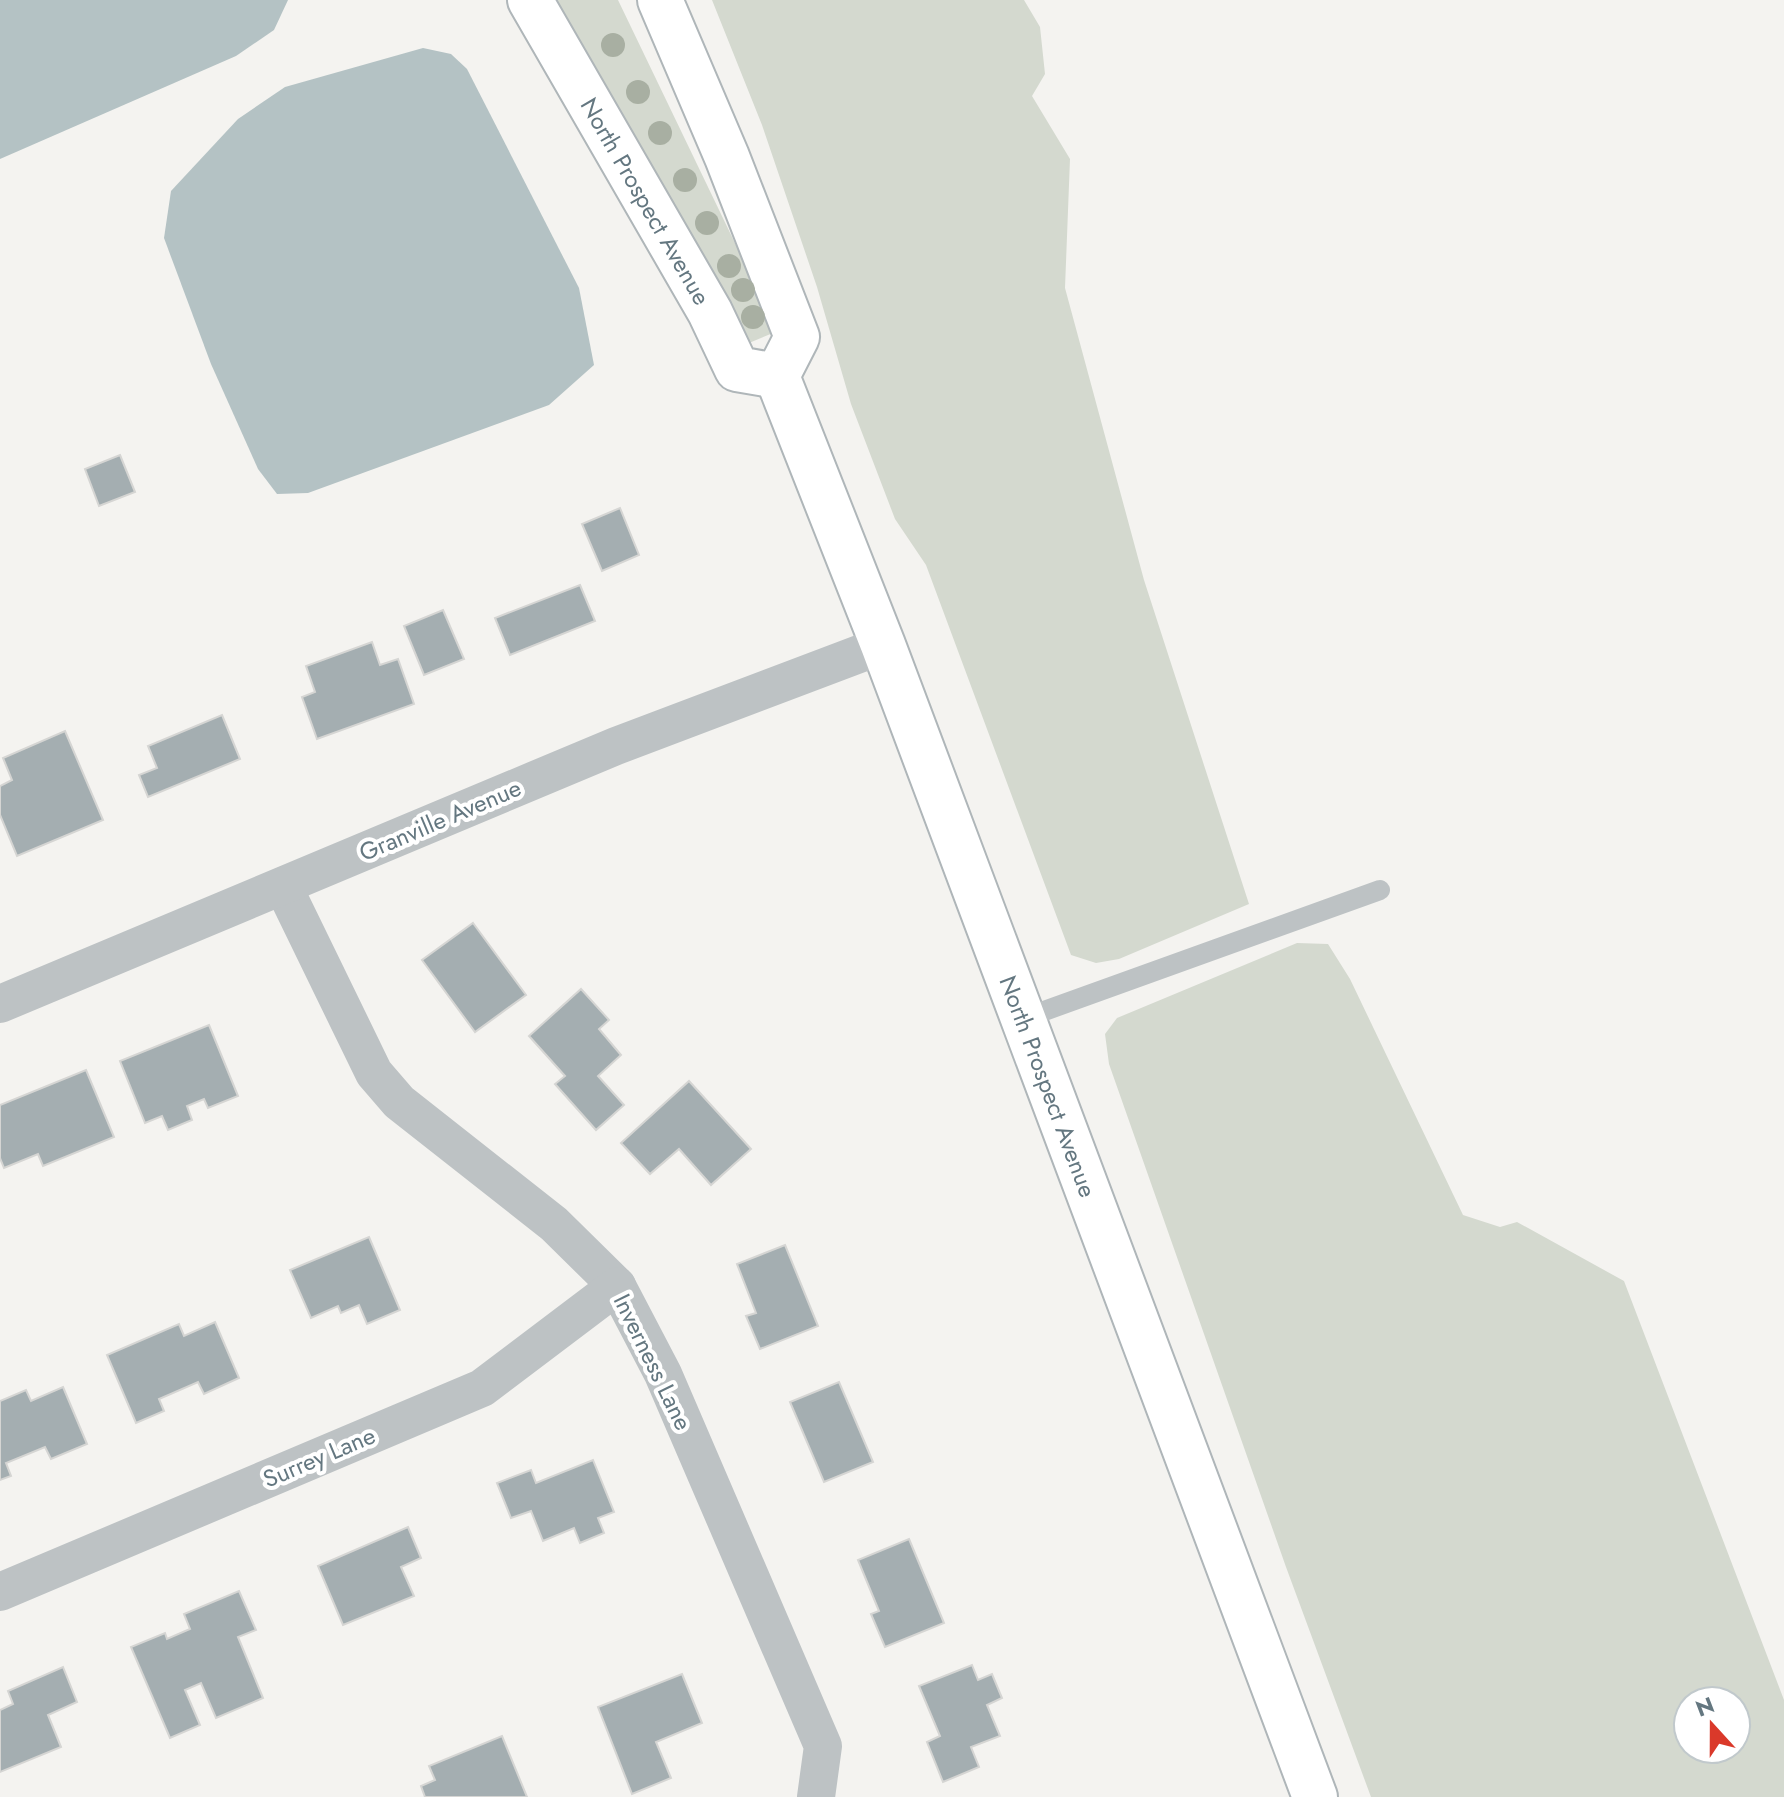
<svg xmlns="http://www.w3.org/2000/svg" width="1784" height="1797" viewBox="0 0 1784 1797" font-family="Jost,sans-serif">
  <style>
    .green { fill: #d4d9cf; fill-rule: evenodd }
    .water { fill: #b4c2c4 }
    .building { fill: #a4aeb1; stroke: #d5d5d3; stroke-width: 2 }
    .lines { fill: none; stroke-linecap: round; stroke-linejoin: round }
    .secondary-casing { stroke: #afb6b9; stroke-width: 48 }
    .lane { stroke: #bdc2c4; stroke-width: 20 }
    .street { stroke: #bdc2c4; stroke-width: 38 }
    .secondary { stroke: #fff; stroke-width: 44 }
    .tree { fill: #a8afa2 }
    .labels { text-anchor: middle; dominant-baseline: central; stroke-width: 8; stroke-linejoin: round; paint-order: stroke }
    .street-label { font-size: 24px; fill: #647780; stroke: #fff }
  </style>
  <rect width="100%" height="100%" fill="#f4f3f0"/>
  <g class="green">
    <polygon points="555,0 618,0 746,266 773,333 749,343 675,205"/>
    <polygon points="712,0 1024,0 1040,27 1045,74 1032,96 1070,159 1065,288 1144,580 1249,904 1119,959 1096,963 1071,955 926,565 895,519 851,404 817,287 762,125"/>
    <path d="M1297,943L1328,944L1350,979L1463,1215L1500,1227L1517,1222L1624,1281L1784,1700V1797H1371L1286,1567L1109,1064L1105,1034L1117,1018ZM1688,1701H1736V1749H1688Z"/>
  </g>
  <g class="water">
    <polygon points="0,0 288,0 274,30 236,56 0,159"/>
    <polygon points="423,48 451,54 467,69 579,288 594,365 549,405 308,493 277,494 258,469 211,364 164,238 171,191 238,119 285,87"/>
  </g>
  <g class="building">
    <polygon points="120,455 135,492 99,506 85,469"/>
    <polygon points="620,508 639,555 602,571 582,524"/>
    <polygon points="580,585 595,621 510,655 495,618"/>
    <polygon points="443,610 464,659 424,675 404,626"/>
    <polygon points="372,642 380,665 398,659 414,704 317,739 302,697 315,692 306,666"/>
    <polygon points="222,715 240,759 148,797 139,775 157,768 148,746"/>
    <polygon points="65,731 103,820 17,856 0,815 0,786 12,780 3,758"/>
    <polygon points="473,923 526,995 475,1032 422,960"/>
    <polygon points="581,989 609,1020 599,1029 621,1055 598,1076 624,1105 596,1130 555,1084 565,1076 529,1036"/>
    <polygon points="209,1025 238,1096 208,1108 204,1099 187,1106 192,1120 168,1130 162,1116 145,1123 120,1061"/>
    <polygon points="86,1070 114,1137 43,1166 38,1154 4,1168 0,1158 0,1105"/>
    <polygon points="689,1081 751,1149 711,1185 679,1149 650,1174 621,1143"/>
    <polygon points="369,1237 400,1310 367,1324 359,1305 341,1313 338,1306 311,1318 290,1270"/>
    <polygon points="785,1245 818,1326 760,1349 746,1316 756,1313 737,1264"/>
    <polygon points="215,1322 239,1378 204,1394 198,1382 159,1399 164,1411 136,1423 107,1355 179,1324 184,1336"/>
    <polygon points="839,1382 873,1462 824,1482 790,1402"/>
    <polygon points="63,1387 87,1444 51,1459 45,1447 6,1463 11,1476 0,1480 0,1401 26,1390 31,1401"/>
    <polygon points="593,1460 614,1512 598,1518 604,1533 580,1543 574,1528 543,1541 531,1511 511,1518 497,1483 531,1470 536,1483"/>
    <polygon points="408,1527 421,1558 401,1567 414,1596 343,1625 318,1566"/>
    <polygon points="909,1539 944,1623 885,1647 871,1614 879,1611 858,1560"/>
    <polygon points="239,1591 256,1630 238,1637 263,1698 216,1718 201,1683 185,1690 200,1725 170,1738 131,1647 165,1633 167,1639 190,1629 184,1614"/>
    <polygon points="972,1665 978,1680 992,1674 1002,1698 987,1705 1000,1736 971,1747 979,1767 943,1782 927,1742 940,1736 919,1686"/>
    <polygon points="63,1667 77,1702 48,1715 61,1747 0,1772 0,1710 13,1704 8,1691"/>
    <polygon points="682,1674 702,1723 656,1742 671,1778 632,1794 598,1707"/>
    <polygon points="502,1736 527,1797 425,1797 421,1786 435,1780 429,1766"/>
  </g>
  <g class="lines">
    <g class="secondary-casing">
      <g id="secondary">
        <path id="s1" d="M530,0L710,312L737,369L777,376"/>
        <path id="s2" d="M660,0L727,157L797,337L777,376L883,645L1315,1797"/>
      </g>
    </g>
    <polyline class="lane" points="1022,1019 1380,890"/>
    <g class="street">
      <polyline points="283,886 374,1073 399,1102 554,1224 617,1286 663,1374 823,1746 816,1797"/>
      <polyline points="0,1004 616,746 883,645"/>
      <polyline points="0,1592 482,1388 617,1286"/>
    </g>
    <use href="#secondary" class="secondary"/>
  </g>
  <g class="tree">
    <circle cx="613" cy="45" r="12"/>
    <circle cx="638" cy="92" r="12"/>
    <circle cx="660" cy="133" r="12"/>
    <circle cx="685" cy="180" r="12"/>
    <circle cx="707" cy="223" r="12"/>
    <circle cx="729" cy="266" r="12"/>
    <circle cx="743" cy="290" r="12"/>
    <circle cx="753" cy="317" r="12"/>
  </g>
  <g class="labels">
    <g class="street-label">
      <text stroke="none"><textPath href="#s1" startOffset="232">North Prospect Avenue</textPath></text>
      <text transform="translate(440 820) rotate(-23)">Granville Avenue</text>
      <text stroke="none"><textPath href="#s2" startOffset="1168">North Prospect Avenue</textPath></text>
      <text transform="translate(653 1362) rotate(64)">Inverness Lane</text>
      <text transform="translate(319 1457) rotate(-23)">Surrey Lane</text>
    </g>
  </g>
  <g transform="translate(1712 1725) rotate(339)"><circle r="38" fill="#ffffff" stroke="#c1c9cc" stroke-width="2"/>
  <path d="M0-6L14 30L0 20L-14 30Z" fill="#da392a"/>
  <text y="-12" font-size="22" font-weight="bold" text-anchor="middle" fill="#647780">N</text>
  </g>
</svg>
